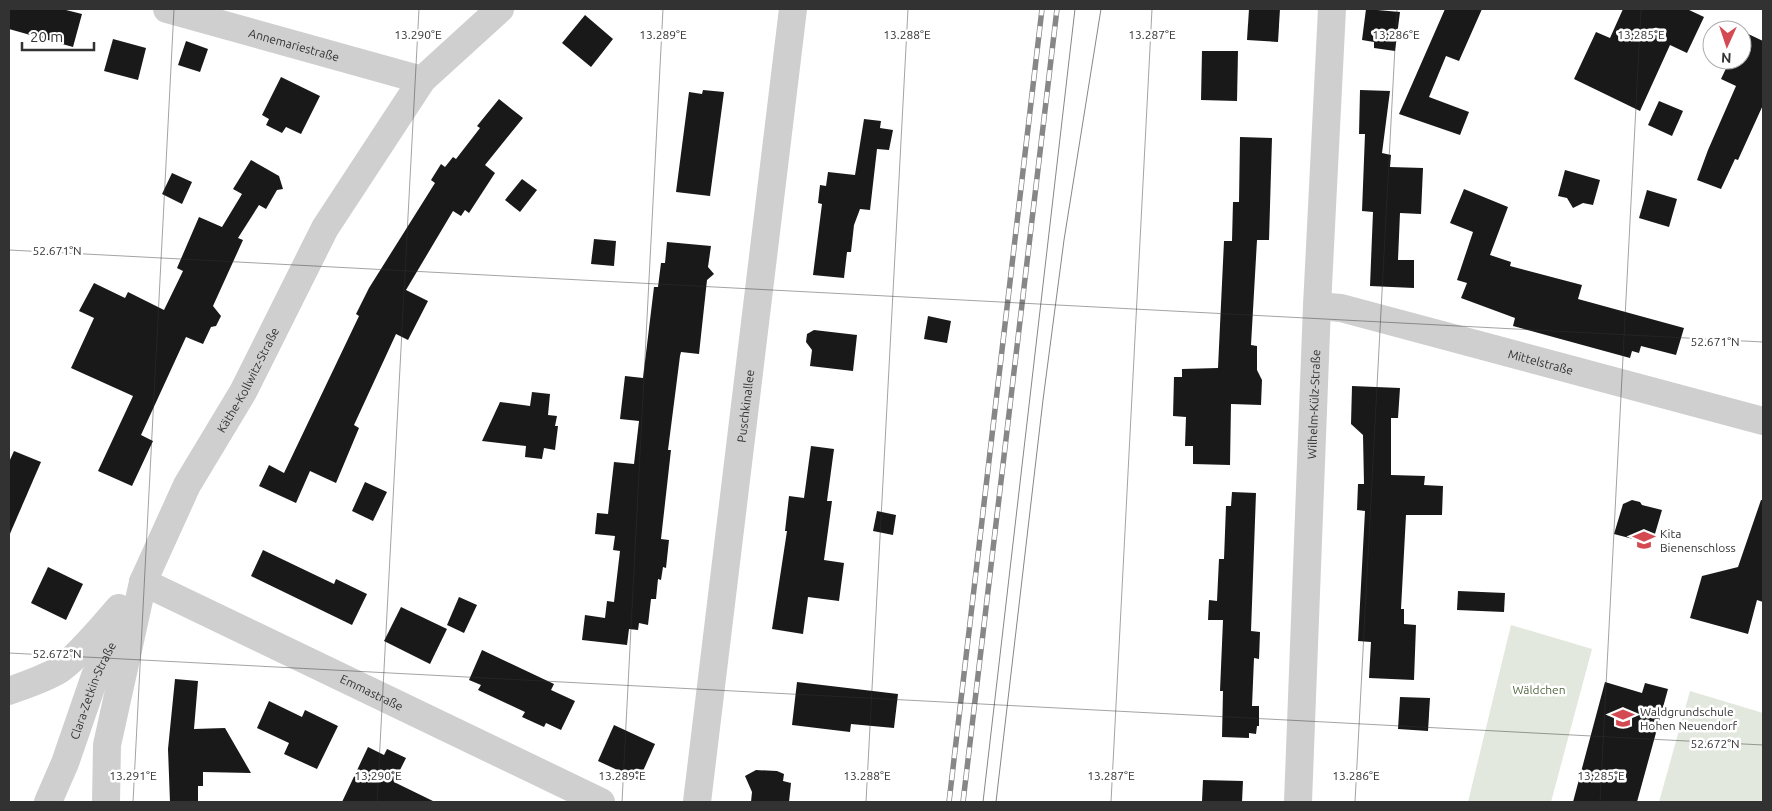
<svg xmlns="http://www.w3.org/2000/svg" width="1772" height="811" viewBox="0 0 1772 811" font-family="Ubuntu,sans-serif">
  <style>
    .green { fill: #e2e8dd }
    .building { fill: #191919 }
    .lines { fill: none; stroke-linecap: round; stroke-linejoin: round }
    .minor { stroke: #cfcfcf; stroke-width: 28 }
    .tram { stroke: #878787; stroke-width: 1 }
    .rail-casing { stroke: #878787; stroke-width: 5.5 }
    .rail { stroke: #fff; stroke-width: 4; stroke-dasharray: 11; stroke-linecap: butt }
    .ticks { fill: none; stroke: #323232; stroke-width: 1; stroke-opacity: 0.45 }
    .labels { text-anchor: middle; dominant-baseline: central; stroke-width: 5; stroke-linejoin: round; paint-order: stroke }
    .street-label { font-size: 12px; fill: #323232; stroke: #fff }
    .poi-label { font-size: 12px; fill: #323232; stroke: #fff; text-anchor: start }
    .park-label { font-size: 12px; fill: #566a43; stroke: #fff }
    .ticks-label { font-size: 12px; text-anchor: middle; fill: #323232; stroke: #fff; stroke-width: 5; stroke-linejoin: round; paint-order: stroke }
  </style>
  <rect width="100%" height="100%" fill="#fff"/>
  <g class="green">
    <polygon points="1511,625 1592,649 1551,802 1468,802"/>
    <polygon points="1690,691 1763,713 1763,802 1659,802"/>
  </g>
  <g class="building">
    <polygon points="9,9 62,9 82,14 73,47 9,29"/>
    <polygon points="1249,9 1280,9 1278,42 1247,40"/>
    <polygon points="1366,9 1400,12 1395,51 1374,48 1374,42 1362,40"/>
    <polygon points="1445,9 1482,9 1459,61 1446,56 1429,97 1469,112 1460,135 1399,114"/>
    <polygon points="1623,9 1687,9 1704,17 1687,53 1670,45 1640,111 1574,79 1596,32 1610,38"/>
    <polygon points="585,15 613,39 591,67 562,43"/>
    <polygon points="1742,31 1763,41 1763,105 1738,160 1735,159 1721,189 1697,180 1708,150 1736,86 1721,79 1730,60 1742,60"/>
    <polygon points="113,39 146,48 138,80 104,71"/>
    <polygon points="186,41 208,49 200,72 178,65"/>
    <polygon points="1202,51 1238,51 1237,101 1201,100"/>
    <polygon points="281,77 320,96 301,134 286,127 282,133 266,125 269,119 262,115"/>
    <polygon points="703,90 724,92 710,196 676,192 689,92 702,94"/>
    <polygon points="1360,90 1390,91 1382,153 1391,155 1390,167 1423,168 1421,214 1400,213 1398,260 1414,260 1414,288 1370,286 1373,212 1362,211 1365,134 1359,134"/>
    <polygon points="499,99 523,118 485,165 495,173 469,213 465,210 461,216 453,211 406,290 428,301 408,340 396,334 354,425 359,428 336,483 310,471 296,503 259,486 269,465 284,473 359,316 356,314 369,288 435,183 431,180 441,164 445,167 453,157 456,159 480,128 477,126"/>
    <polygon points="1659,101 1683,111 1672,136 1648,125"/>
    <polygon points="864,119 881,121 880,128 893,130 889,150 877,149 870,210 860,209 854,225 851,252 847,252 844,278 813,275 822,204 818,203 820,185 826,186 828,172 855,175"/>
    <polygon points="1240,137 1272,138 1269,240 1257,240 1251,345 1257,346 1257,370 1262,380 1261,405 1231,404 1230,465 1193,464 1193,446 1185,446 1186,417 1173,416 1174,377 1182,377 1182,369 1218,368 1224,241 1232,241 1233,202 1239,202"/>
    <polygon points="251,160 279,176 283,189 277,190 266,209 259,205 238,238 243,240 213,306 221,316 216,326 211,327 203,344 186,337 141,435 153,441 132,486 98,471 133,396 71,368 94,318 79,311 94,283 125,298 128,292 164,310 183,271 177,268 199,217 222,227 242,194 233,189"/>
    <polygon points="1565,170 1600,180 1593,205 1583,203 1573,208 1567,198 1558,196"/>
    <polygon points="172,173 192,182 182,204 162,194"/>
    <polygon points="522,179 537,190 520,212 505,200"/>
    <polygon points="1464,189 1508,207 1490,255 1511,262 1510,266 1582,285 1578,299 1684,328 1676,355 1641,346 1639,353 1632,351 1630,358 1513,326 1515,318 1461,298 1467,283 1457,280 1473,232 1450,223"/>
    <polygon points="1647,190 1677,199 1669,227 1639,218"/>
    <polygon points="594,239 616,241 614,266 591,264"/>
    <polygon points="667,242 711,246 708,267 714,274 707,280 699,354 681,352 680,356 668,450 671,450 661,539 669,540 666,568 663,567 661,580 658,579 656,599 651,599 648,625 639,623 638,630 629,629 627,645 582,640 585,615 605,618 607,601 614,602 620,551 613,550 615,536 595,534 597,513 608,514 614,462 634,464 639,421 620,419 625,376 643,378 654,287 658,287 661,263 665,263"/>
    <polygon points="928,316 951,321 947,343 924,339"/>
    <polygon points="814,330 857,335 853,371 810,366 812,350 806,342 807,334"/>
    <polygon points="1352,386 1400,388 1398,418 1391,418 1391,475 1425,476 1424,485 1443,486 1442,515 1406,515 1401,609 1404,609 1404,624 1416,625 1414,680 1369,678 1371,642 1358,641 1365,511 1357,510 1358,484 1364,484 1363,435 1351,424"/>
    <polygon points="532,392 550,394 548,415 557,416 555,426 558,426 555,450 544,448 542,459 525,457 526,446 482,441 500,402 530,406"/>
    <polygon points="811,446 834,449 827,501 832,501 824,560 844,563 839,601 808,597 803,634 772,629 787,531 785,531 789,496 804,498"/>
    <polygon points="14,451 41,462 9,536 9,462"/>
    <polygon points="365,482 387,492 373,521 352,511"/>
    <polygon points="1232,492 1256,493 1251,631 1260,632 1259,659 1254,658 1252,706 1259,706 1259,726 1257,726 1256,734 1249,733 1249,738 1222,737 1223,691 1220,691 1223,620 1208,620 1209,600 1217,601 1219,559 1224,559 1226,506 1231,506"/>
    <polygon points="1632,500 1640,502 1642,505 1662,510 1652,544 1614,534 1623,504"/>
    <polygon points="1761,500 1763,500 1763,602 1757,600 1748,634 1690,618 1702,576 1738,567"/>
    <polygon points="877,511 896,515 893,535 873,531"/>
    <polygon points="263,550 334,584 336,579 367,594 352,625 251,576"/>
    <polygon points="48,567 83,584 66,620 31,603"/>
    <polygon points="1458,591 1505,593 1504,612 1457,610"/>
    <polygon points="459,597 477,605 464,633 447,625"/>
    <polygon points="401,607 447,629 430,664 384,641"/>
    <polygon points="482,650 554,684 551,690 575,701 561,730 546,723 544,727 522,717 525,712 478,690 481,685 469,680"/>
    <polygon points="175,679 198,681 194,729 225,728 251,773 203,772 203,786 198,786 198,802 170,802 168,749"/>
    <polygon points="797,682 898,694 894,728 851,724 850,732 792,725"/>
    <polygon points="1605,682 1642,693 1645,683 1668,689 1637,802 1573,802"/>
    <polygon points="1400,697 1430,698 1428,731 1398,729"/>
    <polygon points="269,701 302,717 305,710 338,726 317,769 284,754 289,743 257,728"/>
    <polygon points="614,725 655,744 639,780 598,761"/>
    <polygon points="368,747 384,755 387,749 406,758 394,782 435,802 342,802"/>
    <polygon points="756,770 777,771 784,774 783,781 791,783 789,802 751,802 752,792 745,776"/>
    <polygon points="1203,780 1243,781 1242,802 1202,801"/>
  </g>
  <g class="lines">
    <g class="minor">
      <path id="s1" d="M167,9L422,80"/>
      <path id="s2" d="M1317,306L1341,308L1763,421"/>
      <path id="s3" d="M143,582L601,802"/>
      <path d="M9,691C25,685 44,679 59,670C79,656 103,626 119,608"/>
      <path id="s4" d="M48,802L65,763L95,676L124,619"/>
      <path id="s5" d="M106,802L107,745L143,582L187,485L243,392L325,228L422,80L500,9"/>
      <path id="s6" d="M697,802L793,9"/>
      <path id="s7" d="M1298,802L1317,306L1332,9"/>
    </g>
    <g class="tram">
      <polyline points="983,802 1075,9"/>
      <polyline points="996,802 1043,400 1064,240 1101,9"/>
    </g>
    <g class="rail-casing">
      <g id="rail">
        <polyline points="949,802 1042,9"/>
        <polyline points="963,802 1057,9"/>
      </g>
    </g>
    <use href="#rail" class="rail"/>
  </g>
  <path class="ticks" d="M9,250L1763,342M9,653L1763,745M133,802L174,9M377,802L419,9M622,802L663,9M866,802L908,9M1111,802L1152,9M1355,802L1397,9M1600,802L1641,9"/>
  <defs>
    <g id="school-bare" transform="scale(1.725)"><path d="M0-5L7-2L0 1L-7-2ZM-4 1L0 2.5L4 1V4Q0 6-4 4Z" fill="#d44a53" stroke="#fff" stroke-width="2.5" paint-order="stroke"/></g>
  </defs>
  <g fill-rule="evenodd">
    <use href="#school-bare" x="1644" y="540"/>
    <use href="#school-bare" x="1623" y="718"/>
  </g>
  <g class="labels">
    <g class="street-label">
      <text stroke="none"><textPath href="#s1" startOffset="132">Annemariestraße</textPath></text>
      <text stroke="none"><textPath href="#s2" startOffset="231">Mittelstraße</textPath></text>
      <text stroke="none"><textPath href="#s5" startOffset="452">Käthe-Kollwitz-Straße</textPath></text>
      <text stroke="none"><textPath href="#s7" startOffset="398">Wilhelm-Külz-Straße</textPath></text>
      <text stroke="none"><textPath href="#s6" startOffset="399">Puschkinallee</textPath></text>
      <text stroke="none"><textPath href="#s4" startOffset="120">Clara-Zetkin-Straße</textPath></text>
      <text stroke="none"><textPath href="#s3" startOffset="254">Emmastraße</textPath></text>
    </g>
    <g class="poi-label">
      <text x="1660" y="533">Kita<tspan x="1660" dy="14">Bienenschloss</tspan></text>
      <text x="1640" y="711">Waldgrundschule<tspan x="1640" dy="14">Hohen Neuendorf</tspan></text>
    </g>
    <g class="park-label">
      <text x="1539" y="689">Wäldchen</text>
    </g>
  </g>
  <g class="ticks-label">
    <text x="418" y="39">13.290°E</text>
    <text x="663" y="39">13.289°E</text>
    <text x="907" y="39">13.288°E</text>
    <text x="1152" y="39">13.287°E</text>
    <text x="1396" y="39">13.286°E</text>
    <text x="1641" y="39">13.285°E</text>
    <text x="57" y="255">52.671°N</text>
    <text x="1715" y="346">52.671°N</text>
    <text x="57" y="658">52.672°N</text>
    <text x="1715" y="748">52.672°N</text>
    <text x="133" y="780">13.291°E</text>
    <text x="378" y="780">13.290°E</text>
    <text x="622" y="780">13.289°E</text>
    <text x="867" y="780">13.288°E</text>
    <text x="1111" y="780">13.287°E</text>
    <text x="1356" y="780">13.286°E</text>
    <text x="1601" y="780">13.285°E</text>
  </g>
  <rect width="1772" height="811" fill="none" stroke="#323232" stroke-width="20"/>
  <g transform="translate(1727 45) rotate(183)"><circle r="24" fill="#ffffff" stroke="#adadad"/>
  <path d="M0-4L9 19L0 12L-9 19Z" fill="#d44a53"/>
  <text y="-8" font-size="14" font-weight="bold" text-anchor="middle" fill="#323232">N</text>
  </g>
  <path d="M22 42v8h72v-8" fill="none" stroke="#323232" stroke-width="2.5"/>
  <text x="30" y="42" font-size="15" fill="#323232" stroke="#ffffff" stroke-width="4" paint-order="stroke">20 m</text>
</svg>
